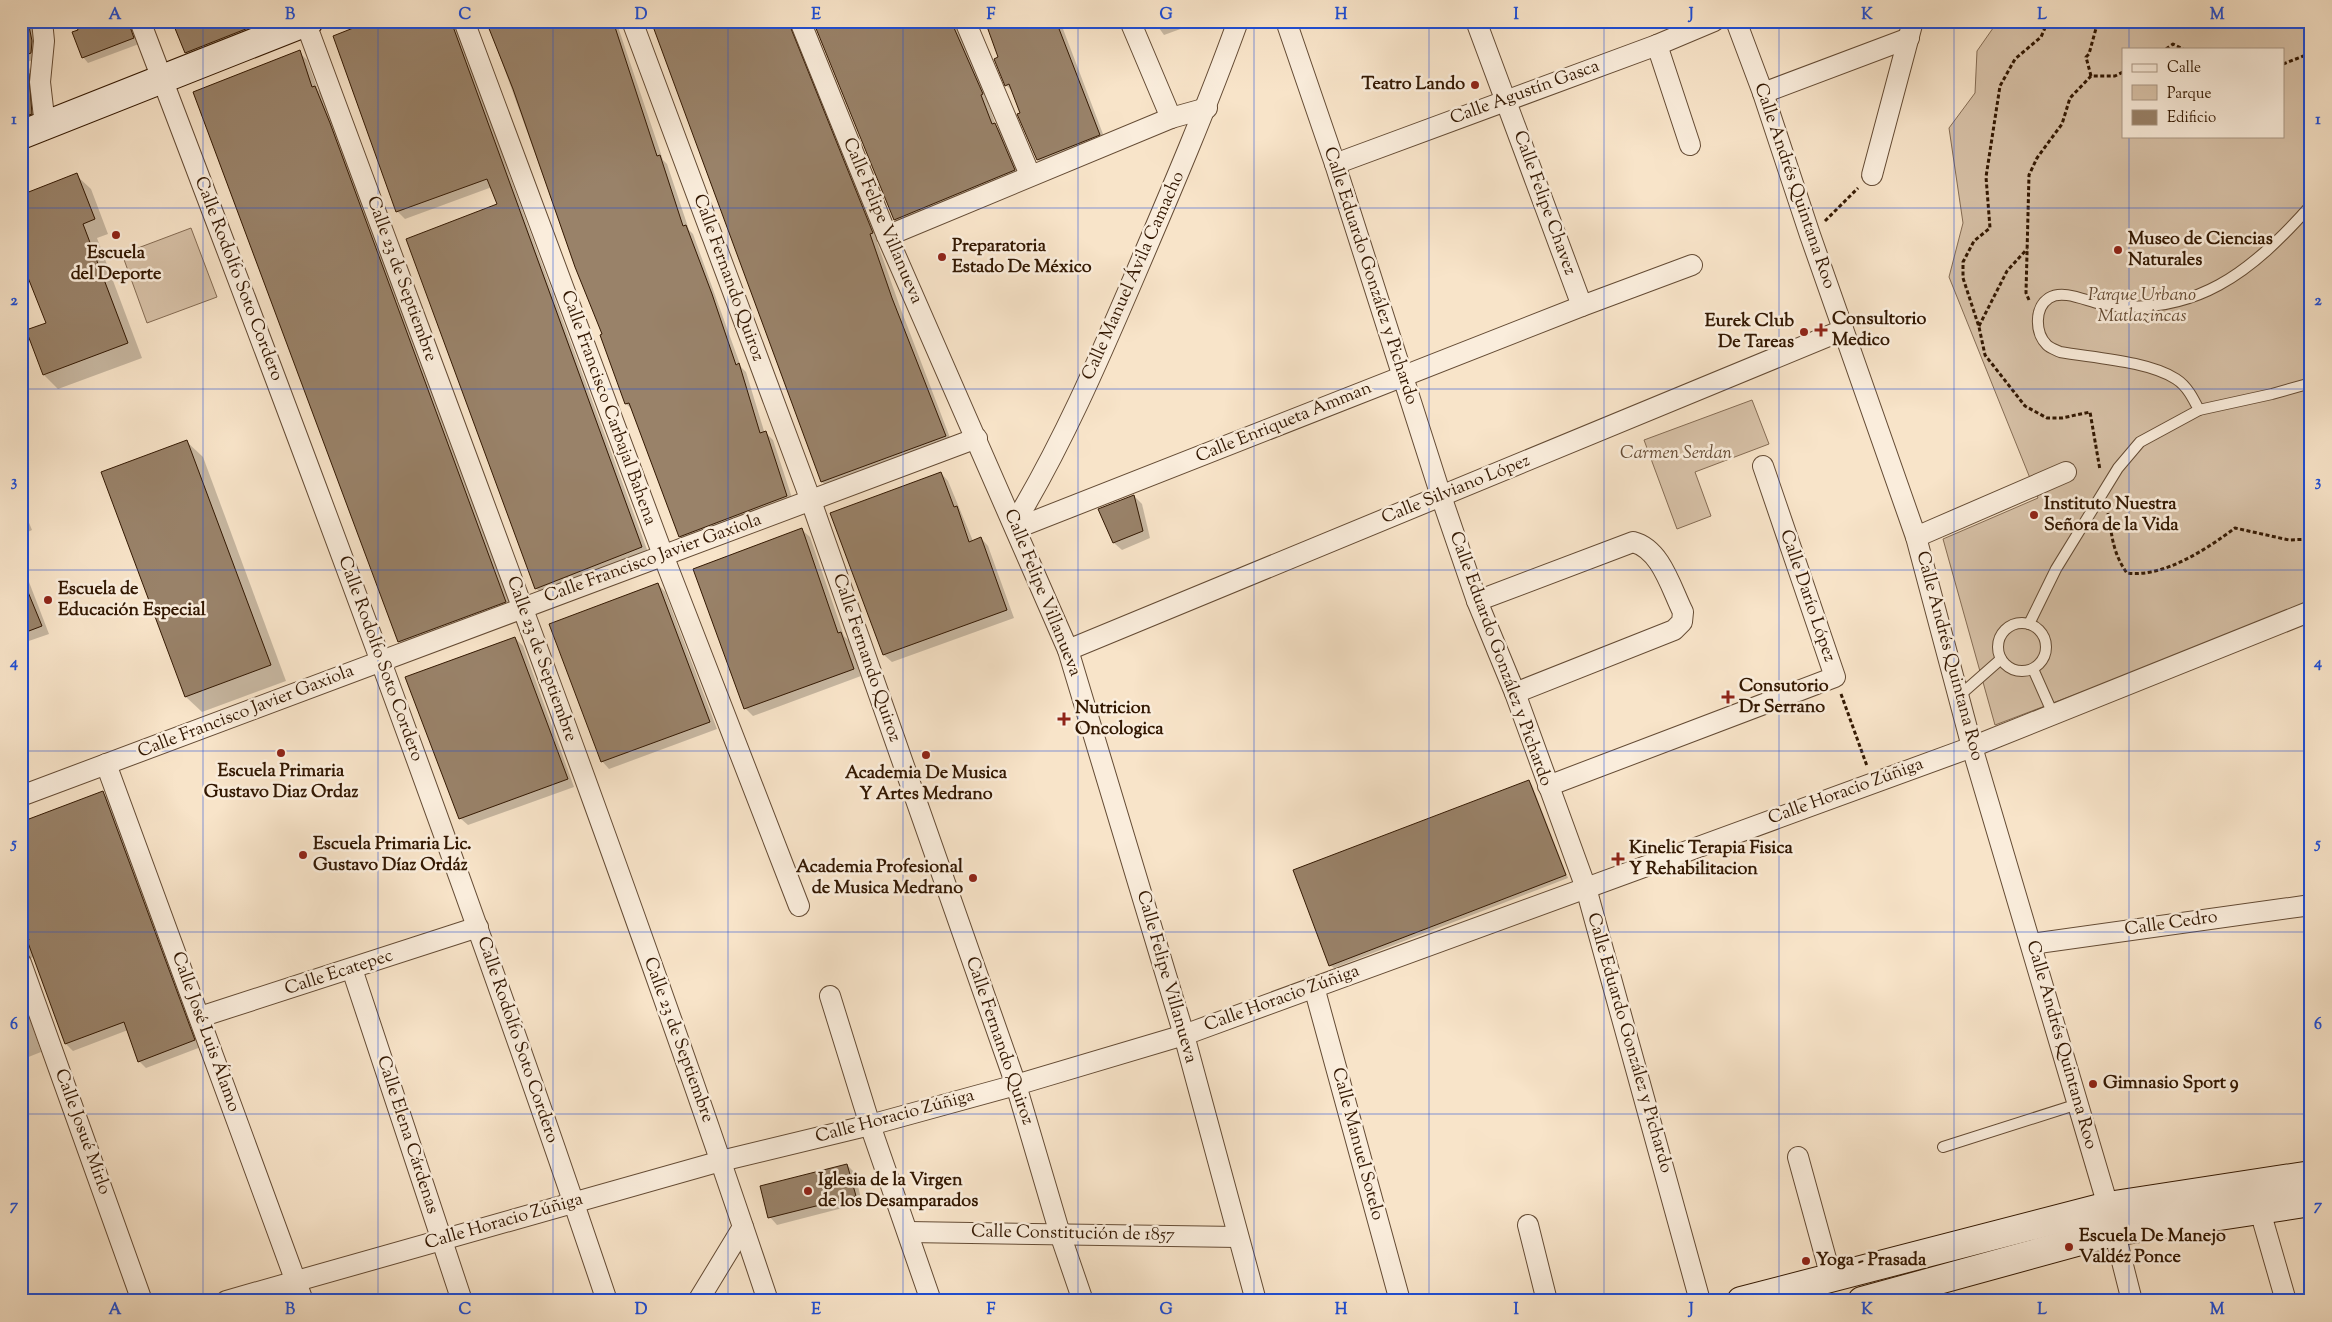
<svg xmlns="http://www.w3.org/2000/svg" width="2332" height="1322" viewBox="0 0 2332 1322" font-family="'Sorts Mill Goudy',serif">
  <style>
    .green { fill: #d7c1a7; stroke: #856c54; fill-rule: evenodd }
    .shadow { fill: #0003 }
    .building { fill: #998269; stroke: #331802 }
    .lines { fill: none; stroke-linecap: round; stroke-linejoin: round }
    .lane-casing { stroke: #644b34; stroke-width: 12 }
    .street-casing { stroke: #644b34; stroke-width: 22 }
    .secondary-casing { stroke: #331802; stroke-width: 30 }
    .path { stroke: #331802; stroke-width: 3; stroke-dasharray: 4 2.5; stroke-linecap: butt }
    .lane { stroke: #faeddc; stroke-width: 10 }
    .street { stroke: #faeddc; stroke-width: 20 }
    .secondary { stroke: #faeddc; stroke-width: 28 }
    .grid { fill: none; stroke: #1d4ed8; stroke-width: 1; stroke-opacity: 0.55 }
    .poi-dot { fill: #8f2418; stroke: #faeddc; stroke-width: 2 }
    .labels { text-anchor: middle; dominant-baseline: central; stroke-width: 5; stroke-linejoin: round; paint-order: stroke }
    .poi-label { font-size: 18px; font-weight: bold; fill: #331802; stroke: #faeddc; text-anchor: start }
    .street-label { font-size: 18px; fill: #331802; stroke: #faeddc }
    .park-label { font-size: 18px; font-style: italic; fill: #644b34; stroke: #faeddc }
    .neatline { fill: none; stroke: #1d4ed8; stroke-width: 2 }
    .grid-label { font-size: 16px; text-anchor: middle; font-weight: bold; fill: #1d4ed8 }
  </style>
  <rect width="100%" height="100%" fill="#f8e4c9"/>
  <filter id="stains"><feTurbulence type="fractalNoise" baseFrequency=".004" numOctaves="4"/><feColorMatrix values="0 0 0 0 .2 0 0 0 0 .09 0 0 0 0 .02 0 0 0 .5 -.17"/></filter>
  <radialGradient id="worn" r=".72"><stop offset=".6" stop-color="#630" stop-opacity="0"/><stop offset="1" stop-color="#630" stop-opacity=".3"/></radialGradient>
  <g class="green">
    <path d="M1998,21H2311V605L1995,725L1943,539L2038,498L1949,277L1963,223L1949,128L1975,93L1977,51ZM2123,49H2283V136H2123Z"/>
    <polygon points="191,228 217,297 147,323 122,254"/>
    <polygon points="1752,400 1769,444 1695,472 1711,516 1677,529 1644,440"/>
  </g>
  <g class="shadow">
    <polygon points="21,21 37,21 36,59 27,62 34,81 37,120 21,126"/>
    <polygon points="76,21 128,21 127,31 129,31 131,21 139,44 88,63 83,57"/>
    <polygon points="171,21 294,21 195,62 186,53"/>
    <polygon points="375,21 456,21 508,171 649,555 543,596 536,588 499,205 492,187 405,219 397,211"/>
    <polygon points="487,21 616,21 663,160 667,164 689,230 693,234 741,367 746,372 764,431 773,440 794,504 687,544 680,536 633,410 626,404 604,335 576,267"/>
    <polygon points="652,21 798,21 880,240 877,242 900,307 952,443 830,489 822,482"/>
    <polygon points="814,21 955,21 990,102 988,103 996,126 1002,132 1022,178 902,227 895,220"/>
    <polygon points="988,21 1060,21 1106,142 1045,167 1038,160 1013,92 1006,85"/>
    <polygon points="1154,21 1196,21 1197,23 1164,35"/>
    <polygon points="299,52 307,60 318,90 323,95 513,609 407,649 399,641"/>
    <polygon points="76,175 91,189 108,234 97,238 142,358 58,389 44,375 48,323 25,266 21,268 21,196"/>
    <polygon points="187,442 203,457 286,681 202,712 186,697 103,473"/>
    <polygon points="941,473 948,481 973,541 981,538 988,546 1014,618 892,662 884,655 831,514"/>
    <polygon points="1134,496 1142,504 1150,538 1122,550 1114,543 1099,510"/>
    <polygon points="21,503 32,530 21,535"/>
    <polygon points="802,530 810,537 844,636 849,641 861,676 753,716 745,708"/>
    <polygon points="22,575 29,582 49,634 23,643 21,641"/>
    <polygon points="658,584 665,592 717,729 609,769 602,761"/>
    <polygon points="515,638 523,646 574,787 468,825 460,818"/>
    <polygon points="1529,781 1532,785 1568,878 1334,968 1330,965"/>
    <polygon points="103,793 110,800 201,1047 146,1068 139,1061 128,1030 73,1051 66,1044 34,957 21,961 21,824"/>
    <polygon points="21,992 41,1052 21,1060"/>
    <polygon points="847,1165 855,1173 862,1203 777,1225 770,1217"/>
    <polygon points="1951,1298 1954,1301 1941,1301"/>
  </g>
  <g class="building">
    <polygon points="21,21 28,21 32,41 31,53 21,57"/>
    <polygon points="74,21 128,21 134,38 82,58 72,32 78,30"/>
    <polygon points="172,21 266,21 185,53"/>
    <polygon points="371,21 451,21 642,547 535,589 406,239 497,204 487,179 396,212 333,36"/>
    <polygon points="486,21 613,21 657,156 660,155 683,226 686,225 712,294 736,365 739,363 760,433 766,431 787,496 679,537 629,403 625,404 600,335 602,334 575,267 513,89"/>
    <polygon points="651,21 788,21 873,233 870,234 892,298 946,436 821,482"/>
    <polygon points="813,21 951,21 983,94 981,95 992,124 995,123 1015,170 894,220"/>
    <polygon points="985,21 1056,21 1100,135 1037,160 1017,114 1020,113 1009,84 1005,86 994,59 998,57"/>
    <polygon points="300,50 312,87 315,86 330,123 506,602 398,642 193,92"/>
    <polygon points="21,59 23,59 29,74 32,114 21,118"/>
    <polygon points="77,173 95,219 83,224 128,343 43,375 26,330 46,323 21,260 21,195"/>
    <polygon points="187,440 271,665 185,697 101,472"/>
    <polygon points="941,472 954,507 957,506 969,542 981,537 1007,610 883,655 830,513"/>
    <polygon points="1134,495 1143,531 1113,543 1098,509"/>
    <polygon points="802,528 838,633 841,632 854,669 744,709 693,569"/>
    <polygon points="21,575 42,626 21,634"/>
    <polygon points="658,583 710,722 601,762 549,624"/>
    <polygon points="515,637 568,779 459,819 405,677"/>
    <polygon points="1529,780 1566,875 1329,966 1293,870"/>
    <polygon points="103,791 195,1040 138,1062 124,1022 65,1044 27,940 29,940 21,917 21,822"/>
    <polygon points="847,1164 856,1196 768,1218 760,1186"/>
  </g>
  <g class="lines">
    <g class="lane-casing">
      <g id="lane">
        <polyline points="2199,410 2272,394 2311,383"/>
        <circle cx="2022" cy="647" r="24"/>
        <path d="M2029,624L2056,569L2118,468L2140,442L2199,410C2193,398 2187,386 2176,379C2148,361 2094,358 2060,352C2056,350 2050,348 2047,345C2035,333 2034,308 2049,298C2063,289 2086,301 2101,304C2194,319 2253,271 2311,205"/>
        <polyline points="2033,669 2053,714"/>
        <polyline points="1959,696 2001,659"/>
        <polyline points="1943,1147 2078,1104"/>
      </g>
    </g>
    <g class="street-casing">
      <g id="street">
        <path d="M140,21C302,446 462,870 607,1301"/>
        <path d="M305,21C462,447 624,870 768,1301"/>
        <polyline points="464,21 663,555 799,906"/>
        <polyline points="632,21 811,501 1016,1085 1060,1234 1083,1301"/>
        <polyline points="800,21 887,236 1068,650 1184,1035 1256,1301"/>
        <polyline points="965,21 1030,175"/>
        <polyline points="1130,21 1171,118"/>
        <polyline points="1286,21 1335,164 1441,496 1477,601 1515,693 1586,888 1700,1301"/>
        <polyline points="1476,21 1582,306"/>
        <polyline points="1736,21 1763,93 1810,235 1916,537 1972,747 2108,1206 2132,1301"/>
        <polyline points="1657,45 1690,145"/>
        <polyline points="1763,93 1909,38"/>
        <polyline points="38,129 44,117 40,82 44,41 42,21"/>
        <polyline points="1335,164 1657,45 1714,21"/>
        <polyline points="1872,175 1913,21"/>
        <polyline points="887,236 1171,118 1207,108"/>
        <path d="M1014,524C1062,445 1099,359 1135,275C1171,191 1207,107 1238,21"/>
        <polyline points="1017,528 1582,306 1692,265"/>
        <polyline points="1916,537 2066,472"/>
        <path d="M1477,601L1633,542C1661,549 1671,588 1683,612L1682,622L1674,630L1515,693"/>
        <polyline points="1068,650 1843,330"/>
        <polyline points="106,764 303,1301"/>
        <polyline points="1548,786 1835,677 1763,466"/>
        <polyline points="21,796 977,438"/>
        <polyline points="2031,944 2311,905"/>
        <polyline points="21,963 142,1301"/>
        <polyline points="352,969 462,1301"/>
        <polyline points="1314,987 1400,1301"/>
        <polyline points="830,996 870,1125 931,1301"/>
        <polyline points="200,1017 478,927"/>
        <polyline points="1798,1157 1831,1277"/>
        <polyline points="2256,1197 2286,1301"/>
        <polyline points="1528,1225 1547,1301"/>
        <polyline points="908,1232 1238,1237"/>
        <polyline points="226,1301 721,1161 870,1125 1016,1085 1184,1035 1972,747 2311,611"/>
        <polyline points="698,1301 743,1227"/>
      </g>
    </g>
    <g class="secondary-casing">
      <g id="secondary">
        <polyline points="21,135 309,21"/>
        <polyline points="1741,1301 2108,1206 2311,1175"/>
        <polyline points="1862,1301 2113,1232 2311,1202"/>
      </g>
    </g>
    <g class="path">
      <polyline points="2048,21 2041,37 2015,59 2000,86 1986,177 1990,228 1974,241 1963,262 1963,278 1979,327 1985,355 2025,406 2047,418 2062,418 2090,412 2100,470"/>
      <polyline points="2166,49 2173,44 2183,49"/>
      <polyline points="2283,64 2311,53"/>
      <polyline points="2091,76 2086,57 2089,54 2098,21"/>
      <polyline points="1825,221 1858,188"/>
      <polyline points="2029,300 2026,293 2029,175 2037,158 2062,124 2070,98 2091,76 2115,76 2123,72"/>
      <polyline points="1979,326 2007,271 2027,249"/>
      <path d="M2108,513C2112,536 2113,554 2127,573C2163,578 2207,549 2235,528L2289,540L2311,539"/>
      <polyline points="1841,694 1867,766"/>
    </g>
    <use href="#lane" class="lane"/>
    <use href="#street" class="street"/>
    <use href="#secondary" class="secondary"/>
  </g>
  <path class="grid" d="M203,21V1301M378,21V1301M553,21V1301M728,21V1301M903,21V1301M1078,21V1301M1254,21V1301M1429,21V1301M1604,21V1301M1779,21V1301M1954,21V1301M2129,21V49M2129,136V1301M21,208H2311M21,389H2311M21,570H2311M21,751H2311M21,932H2311M21,1114H2311"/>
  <g class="poi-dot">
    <circle cx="1475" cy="85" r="5"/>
    <circle cx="116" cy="235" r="5"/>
    <circle cx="2118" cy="250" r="5"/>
    <circle cx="942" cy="257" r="5"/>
    <path d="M1818.5 322.5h5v5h5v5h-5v5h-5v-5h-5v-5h5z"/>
    <circle cx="1804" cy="332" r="5"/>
    <circle cx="2034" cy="515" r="5"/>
    <circle cx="48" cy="600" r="5"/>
    <path d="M1725.5 689.5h5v5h5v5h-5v5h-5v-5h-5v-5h5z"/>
    <path d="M1061.5 711.5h5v5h5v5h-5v5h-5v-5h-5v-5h5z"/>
    <circle cx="281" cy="753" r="5"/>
    <circle cx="926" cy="755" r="5"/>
    <circle cx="303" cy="855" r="5"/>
    <path d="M1615.5 851.5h5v5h5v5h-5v5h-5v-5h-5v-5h5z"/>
    <circle cx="973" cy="878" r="5"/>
    <circle cx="2093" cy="1084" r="5"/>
    <circle cx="808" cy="1191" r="5"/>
    <circle cx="2069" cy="1247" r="5"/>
    <circle cx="1806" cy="1261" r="5"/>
  </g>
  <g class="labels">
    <g class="poi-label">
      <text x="1465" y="85" text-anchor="end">Teatro Lando</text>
      <text x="2128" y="240">Museo de Ciencias<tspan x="2128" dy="21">Naturales</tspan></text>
      <text x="952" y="247">Preparatoria<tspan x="952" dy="21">Estado De México</tspan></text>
      <text x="116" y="254" text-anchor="middle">Escuela<tspan x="116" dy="21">del Deporte</tspan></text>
      <text x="1832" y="320">Consultorio<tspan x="1832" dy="21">Medico</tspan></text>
      <text x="1794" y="322" text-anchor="end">Eurek Club<tspan x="1794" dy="21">De Tareas</tspan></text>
      <text x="2044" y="505">Instituto Nuestra<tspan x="2044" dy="21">Señora de la Vida</tspan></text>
      <text x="58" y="590">Escuela de<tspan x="58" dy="21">Educación Especial</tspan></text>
      <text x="1739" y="687">Consutorio<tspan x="1739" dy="21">Dr Serrano</tspan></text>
      <text x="1075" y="709">Nutricion<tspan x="1075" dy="21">Oncologica</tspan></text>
      <text x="281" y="772" text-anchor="middle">Escuela Primaria<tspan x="281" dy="21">Gustavo Diaz Ordaz</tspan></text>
      <text x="926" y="774" text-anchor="middle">Academia De Musica<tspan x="926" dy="21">Y Artes Medrano</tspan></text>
      <text x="313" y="845">Escuela Primaria Lic.<tspan x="313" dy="21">Gustavo Díaz Ordáz</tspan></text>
      <text x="1629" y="849">Kinelic Terapia Fisica<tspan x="1629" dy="21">Y Rehabilitacion</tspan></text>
      <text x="963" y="868" text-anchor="end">Academia Profesional<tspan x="963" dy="21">de Musica Medrano</tspan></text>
      <text x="2103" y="1084">Gimnasio Sport 9</text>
      <text x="818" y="1181">Iglesia de la Virgen<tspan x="818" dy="21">de los Desamparados</tspan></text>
      <text x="2079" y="1237">Escuela De Manejo<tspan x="2079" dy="21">Valdéz Ponce</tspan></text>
      <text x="1816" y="1261">Yoga - Prasada</text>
    </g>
    <g class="street-label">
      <text transform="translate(1525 93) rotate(-20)">Calle Agustín Gasca</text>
      <text transform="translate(1794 186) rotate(71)">Calle Andrés Quintana Roo</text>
      <text transform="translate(1544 203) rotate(70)">Calle Felipe Chavez</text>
      <text transform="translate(882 221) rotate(67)">Calle Felipe Villanueva</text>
      <text transform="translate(1134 276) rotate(-66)">Calle Manuel Ávila Camacho</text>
      <text transform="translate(1370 276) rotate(72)">Calle Eduardo González y Pichardo</text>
      <text transform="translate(728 278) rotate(70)">Calle Fernando Quiroz</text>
      <text transform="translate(238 279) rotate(69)">Calle Rodolfo Soto Cordero</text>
      <text transform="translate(401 279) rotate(70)">Calle 23 de Septiembre</text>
      <text transform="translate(608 408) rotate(70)">Calle Francisco Carbajal Bahena</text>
      <text transform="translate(1284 423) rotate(-22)">Calle Enriqueta Amman</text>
      <text transform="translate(1456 490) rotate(-22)">Calle Silviano López</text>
      <text transform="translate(653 559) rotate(-20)">Calle Francisco Javier Gaxiola</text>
      <text transform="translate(1042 593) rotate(68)">Calle Felipe Villanueva</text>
      <text transform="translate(1807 596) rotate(71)">Calle Darío López</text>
      <text transform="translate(1949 656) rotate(75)">Calle Andrés Quintana Roo</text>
      <text transform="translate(866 658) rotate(71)">Calle Fernando Quiroz</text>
      <text transform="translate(380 659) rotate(70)">Calle Rodolfo Soto Cordero</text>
      <text transform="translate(541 659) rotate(70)">Calle 23 de Septiembre</text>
      <text transform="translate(1500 659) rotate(70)">Calle Eduardo González y Pichardo</text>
      <text transform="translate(246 712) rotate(-21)">Calle Francisco Javier Gaxiola</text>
      <text transform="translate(1846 792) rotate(-20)">Calle Horacio Zúñiga</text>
      <text transform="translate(2171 924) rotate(-8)">Calle Cedro</text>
      <text transform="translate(339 973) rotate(-18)">Calle Ecatepec</text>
      <text transform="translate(1166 977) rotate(74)">Calle Felipe Villanueva</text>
      <text transform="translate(1282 999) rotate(-20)">Calle Horacio Zúñiga</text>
      <text transform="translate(205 1032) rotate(70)">Calle José Luis Álamo</text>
      <text transform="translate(517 1040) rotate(71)">Calle Rodolfo Soto Cordero</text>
      <text transform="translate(678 1040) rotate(70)">Calle 23 de Septiembre</text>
      <text transform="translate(999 1041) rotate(71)">Calle Fernando Quiroz</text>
      <text transform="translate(1629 1043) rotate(74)">Calle Eduardo González y Pichardo</text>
      <text transform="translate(2061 1045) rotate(74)">Calle Andrés Quintana Roo</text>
      <text transform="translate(895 1117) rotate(-15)">Calle Horacio Zúñiga</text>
      <text transform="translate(82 1132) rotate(70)">Calle Josué Mirlo</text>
      <text transform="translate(407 1135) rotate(72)">Calle Elena Cárdenas</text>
      <text transform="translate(1357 1144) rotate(75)">Calle Manuel Sotelo</text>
      <text transform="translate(504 1222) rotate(-16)">Calle Horacio Zúñiga</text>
      <text transform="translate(1073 1234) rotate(1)">Calle Constitución de 1857</text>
    </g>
    <g class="park-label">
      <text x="2142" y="296">Parque Urbano<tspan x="2142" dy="21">Matlazincas</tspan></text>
      <text x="1676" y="454">Carmen Serdan</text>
    </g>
  </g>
  <rect width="2332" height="1322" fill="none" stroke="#f8e4c9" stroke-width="55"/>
  <rect x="2122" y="48" width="162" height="90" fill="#faeddc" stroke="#aa9885"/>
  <rect x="2132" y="64" width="25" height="8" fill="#faeddc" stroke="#aa9885"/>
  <text x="2167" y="72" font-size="15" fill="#331802">Calle</text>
  <rect x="2132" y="85" width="25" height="15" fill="#d7c1a7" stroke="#aa9885"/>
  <text x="2167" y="98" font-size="15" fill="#331802">Parque</text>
  <rect x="2132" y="110" width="25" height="15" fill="#998269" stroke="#aa9885"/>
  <text x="2167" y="122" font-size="15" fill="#331802">Edificio</text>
  <rect x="28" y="28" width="2276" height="1266" class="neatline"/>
  <g class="grid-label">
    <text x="115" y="19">A</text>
    <text x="290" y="19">B</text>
    <text x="465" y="19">C</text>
    <text x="641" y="19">D</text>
    <text x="816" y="19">E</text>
    <text x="991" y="19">F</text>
    <text x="1166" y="19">G</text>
    <text x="1341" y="19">H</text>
    <text x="1516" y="19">I</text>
    <text x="1691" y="19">J</text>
    <text x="1867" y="19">K</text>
    <text x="2042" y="19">L</text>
    <text x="2217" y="19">M</text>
    <text x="14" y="124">1</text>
    <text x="2318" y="124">1</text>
    <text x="14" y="305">2</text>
    <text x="2318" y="305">2</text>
    <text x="14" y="486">3</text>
    <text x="2318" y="486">3</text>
    <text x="14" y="667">4</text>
    <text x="2318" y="667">4</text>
    <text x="14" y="848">5</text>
    <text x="2318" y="848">5</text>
    <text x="14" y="1029">6</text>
    <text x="2318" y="1029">6</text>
    <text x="14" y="1210">7</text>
    <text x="2318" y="1210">7</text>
    <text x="115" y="1314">A</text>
    <text x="290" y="1314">B</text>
    <text x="465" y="1314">C</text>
    <text x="641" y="1314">D</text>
    <text x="816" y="1314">E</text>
    <text x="991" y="1314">F</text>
    <text x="1166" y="1314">G</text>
    <text x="1341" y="1314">H</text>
    <text x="1516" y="1314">I</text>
    <text x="1691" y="1314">J</text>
    <text x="1867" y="1314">K</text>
    <text x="2042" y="1314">L</text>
    <text x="2217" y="1314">M</text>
  </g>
  <rect width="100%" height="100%" filter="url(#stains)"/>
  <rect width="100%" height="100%" fill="url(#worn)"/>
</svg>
